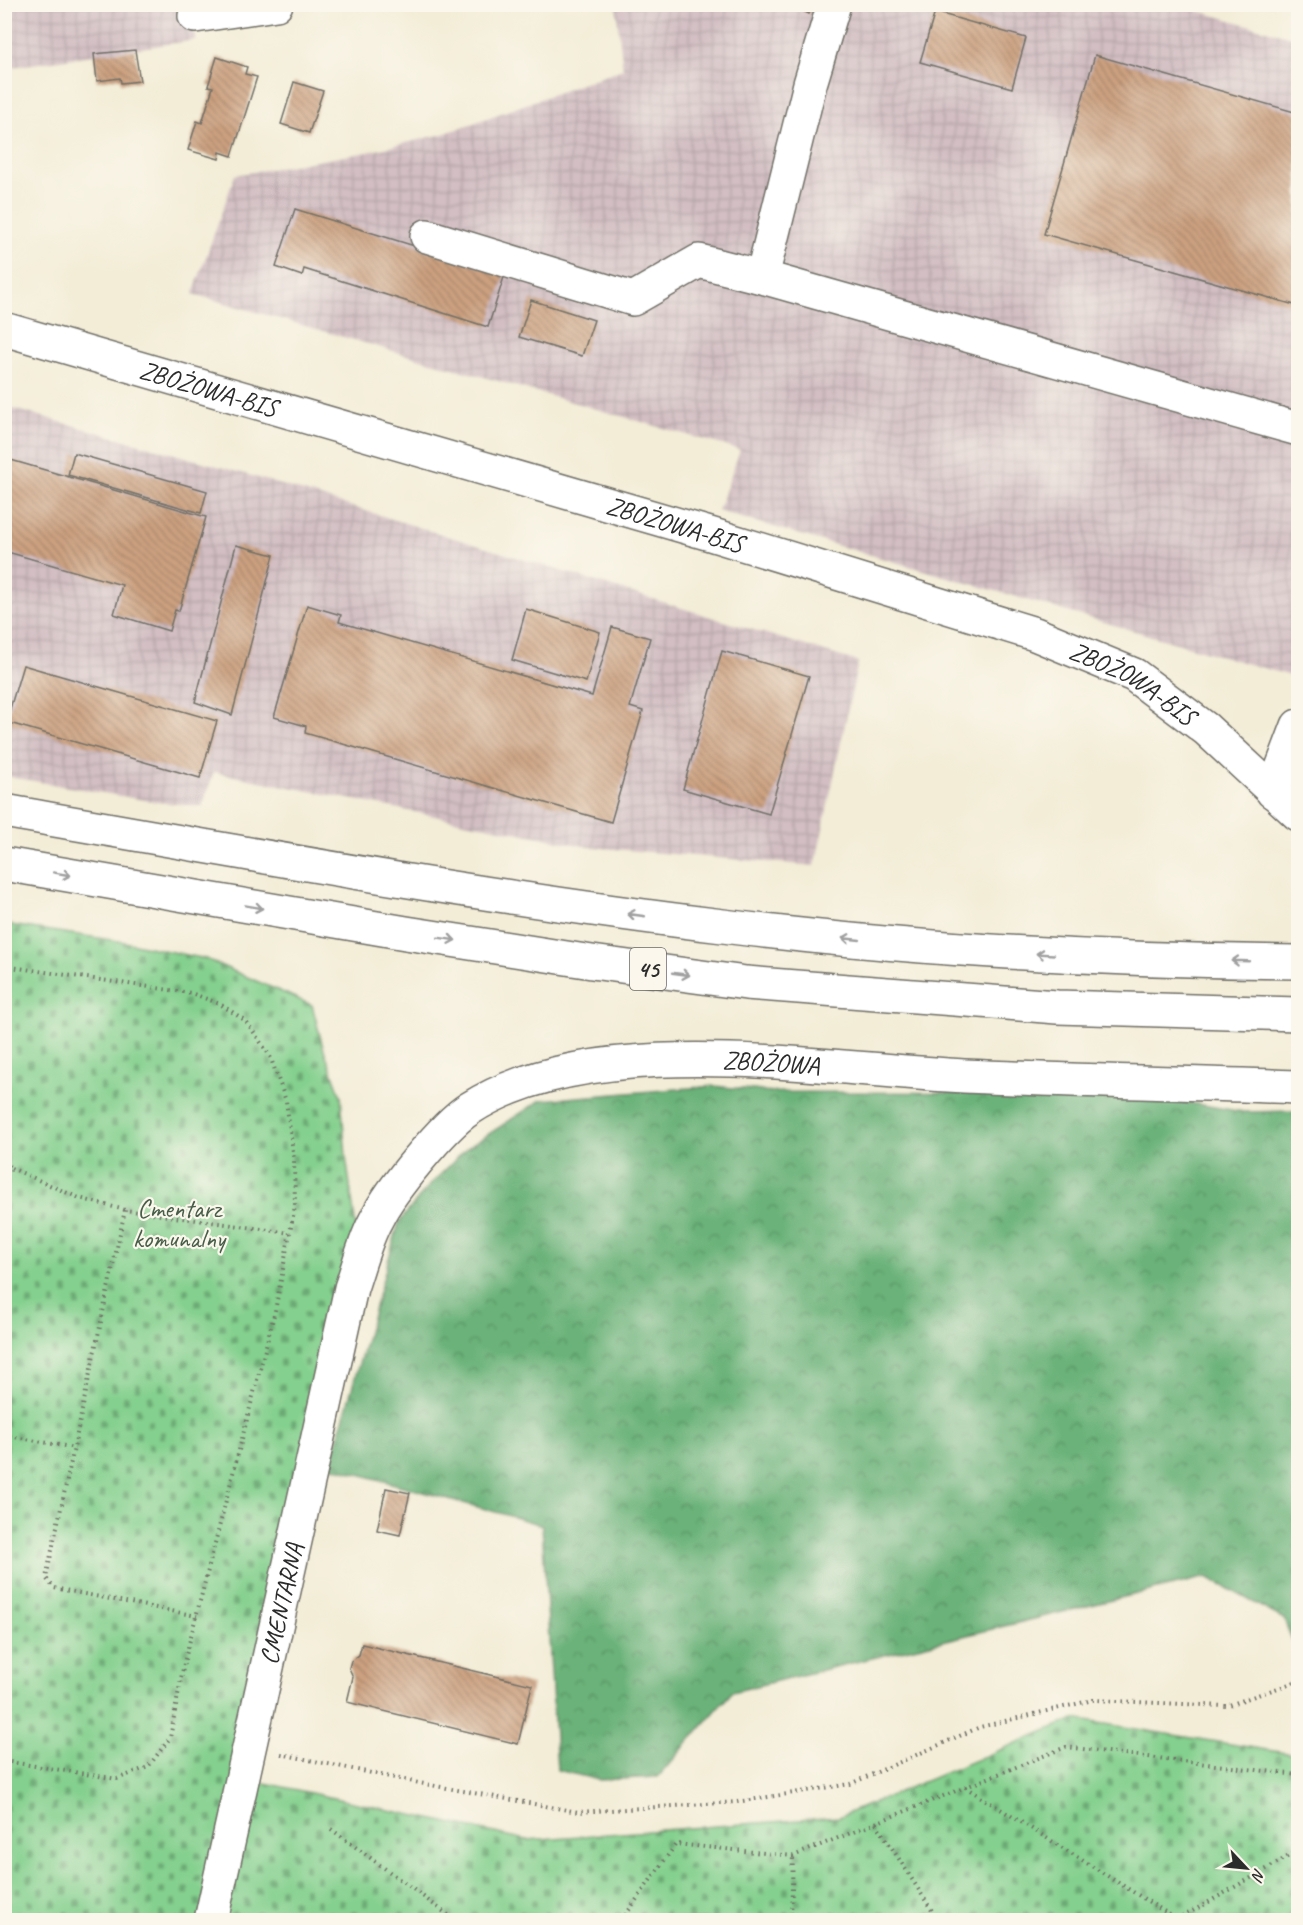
<svg xmlns="http://www.w3.org/2000/svg" width="1303" height="1925" viewBox="0 0 1303 1925" font-family="Caveat,sans-serif">
  <style>
    .industrial { fill: url(#industrial-grid) }
    .forest { fill: url(#forest-crowns); stroke: #4b6e52; stroke-width: 1.5 }
    .cemetery { fill: url(#cemetery-stones); stroke: #587e5c; stroke-width: 1.5 }
    .building { fill: url(#building-back-hatch) }
    .lines { fill: none; stroke-linecap: round; stroke-linejoin: round }
    .minor-casing { stroke: #716f67; stroke-width: 36 }
    .major-casing { stroke: #716f67; stroke-width: 36 }
    .path { stroke: #716f67; stroke-width: 4; stroke-dasharray: 1.5 4.5; stroke-linecap: butt }
    .minor { stroke: #fff; stroke-width: 33 }
    .major { stroke: #fff; stroke-width: 33 }
    .oneway { stroke: #a0a0a0 }
    .labels { text-anchor: middle; dominant-baseline: central; stroke-width: 4.5; stroke-linejoin: round; paint-order: stroke }
    .shield { fill: #fbf7ec; stroke: #696865; stroke-width: 1.5 }
    .shield-label { font-size: 24px; font-weight: bold; fill: #2b2b2b }
    .street-label { font-size: 26px; fill: #2b2b2b; stroke: #fbf7ec }
    .park-label { font-size: 26px; fill: #465d49; stroke: #fbf7ec }
  </style>
  <defs>
    <pattern id="industrial-grid" width="8" height="8" patternUnits="userSpaceOnUse" patternTransform="scale(1.5)"><rect width="8" height="8" fill="#d2bec3"/><path d="M0 4h8M4 0v8" fill="none" stroke="#b4a3a8"/></pattern>
    <pattern id="forest-crowns" width="20" height="18" patternUnits="userSpaceOnUse" patternTransform="scale(1.5)"><rect width="20" height="18" fill="#6bb279"/><path d="M2 6a3 3 0 1 1 6 0M12 15a3 3 0 1 1 6 0" fill="none" stroke="#589163"/></pattern>
    <pattern id="cemetery-stones" width="16" height="16" patternUnits="userSpaceOnUse" patternTransform="scale(1.5)"><rect width="16" height="16" fill="#84d08e"/><path d="M2 7V4a2 2 0 0 1 4 0v3zM10 15v-3a2 2 0 0 1 4 0v3z" fill="#6ca974"/></pattern>
    <pattern id="building-back-hatch" width="6" height="6" patternUnits="userSpaceOnUse" patternTransform="scale(1.5)"><rect width="6" height="6" fill="#cca180"/><path d="M-1 5l2 2M0 0l6 6M5-1l2 2" fill="none" stroke="#a68369"/></pattern>
  </defs>
  <rect width="100%" height="100%" fill="#fbf7ec"/>
  <filter id="ink" filterUnits="userSpaceOnUse"><feTurbulence type="fractalNoise" baseFrequency=".0167" numOctaves="2"/><feDisplacementMap in="SourceGraphic" scale="12" xChannelSelector="R" yChannelSelector="G"/><feConvolveMatrix kernelMatrix="1 2 1 2 8 2 1 2 1" color-interpolation-filters="sRGB"/></filter>
  <filter id="wash" filterUnits="userSpaceOnUse"><feTurbulence type="fractalNoise" baseFrequency=".008" numOctaves="4" result="noise"/><feDisplacementMap in="SourceGraphic" scale="24" xChannelSelector="R" yChannelSelector="G"/><feGaussianBlur stdDeviation="1.35" result="paint"/><feColorMatrix in="noise" values="0 0 0 0 0 0 0 0 0 0 0 0 0 0 0 0 0 1.4 0 .05"/><feComposite in="paint" operator="in"/></filter>
  <g filter="url(#wash)">
    <rect width="100%" height="100%" fill="#f3edd7"/>
    <g class="industrial">
      <polygon points="4,5 276,5 195,16 195,40 5,68"/>
      <polygon points="616,5 1177,5 1298,39 1298,678 718,511 740,450 193,294 235,175 368,152 443,134 623,69"/>
      <polygon points="4,406 242,473 858,662 815,866 590,847 214,772 202,806 156,802 5,776"/>
    </g>
    <polygon class="forest" points="714,1086 772,1092 1132,1093 1244,1112 1298,1111 1298,1655 1284,1619 1207,1577 732,1692 658,1777 599,1780 557,1770 542,1525 330,1466 399,1222 427,1188 467,1148 541,1100"/>
    <polygon class="cemetery" points="4,924 125,942 206,959 312,1005 323,1047 341,1096 346,1157 356,1228 242,1778 527,1840 839,1817 1074,1719 1298,1755 1298,1920 5,1920"/>
    <g id="blocks">
      <g class="building">
        <polygon points="797,4 814,4 809,14 795,7"/>
        <polygon points="935,12 1026,38 1012,88 920,62"/>
        <polygon points="135,50 140,81 121,83 120,78 97,81 94,54"/>
        <polygon points="1095,55 1298,113 1298,306 1044,234"/>
        <polygon points="217,57 247,67 245,74 257,77 232,156 220,152 219,159 188,150 197,121 202,123 213,87 208,86"/>
        <polygon points="294,82 323,91 309,133 281,124"/>
        <polygon points="295,209 505,274 488,327 304,269 302,276 276,267"/>
        <polygon points="531,300 594,320 582,356 519,337"/>
        <polygon points="74,453 207,491 201,513 68,475"/>
        <polygon points="4,458 206,517 179,611 175,610 169,631 114,614 122,585 4,551"/>
        <polygon points="236,545 274,555 232,715 195,702"/>
        <polygon points="307,605 341,615 339,622 592,696 612,627 650,638 630,707 643,711 611,822 305,733 306,726 274,717"/>
        <polygon points="526,609 600,632 586,682 512,660"/>
        <polygon points="722,651 809,676 769,814 683,789"/>
        <polygon points="23,665 217,721 200,778 6,722"/>
        <polygon points="386,1488 410,1493 400,1535 377,1530"/>
        <polygon points="362,1644 532,1685 518,1744 347,1702 353,1677 349,1668 351,1661 359,1655"/>
      </g>
    </g>
  </g>
  <g filter="url(#ink)">
    <use href="#blocks" fill-opacity="0" stroke="#716f67" stroke-width="1.5"/>
    <g class="lines">
      <g class="minor-casing">
        <g id="minor">
          <polyline points="834,4 810,84 762,277 1298,429"/>
          <polyline points="195,16 276,4"/>
          <polyline points="427,236 633,299 699,261 762,277"/>
          <path id="s1" d="M4,329L710,534L1035,634L1134,675L1206,729L1298,814"/>
          <polyline points="1273,792 1298,726"/>
          <path id="s2" d="M211,1920L351,1288C359,1265 365,1239 377,1218C390,1191 444,1125 469,1109C594,1028 820,1069 964,1076C1075,1081 1187,1083 1298,1087"/>
        </g>
      </g>
      <g class="major-casing">
        <g id="major">
          <path d="M4,811C243,853 482,897 723,926C914,950 1107,960 1298,962"/>
          <polyline points="4,864 406,933 592,962 746,983 1057,1007 1298,1014"/>
        </g>
      </g>
      <g class="path">
        <polyline points="4,966 191,993 220,1004 246,1021 270,1056 286,1101 294,1159 295,1206 275,1311 184,1663 170,1738 148,1767 117,1779 4,1761"/>
        <polyline points="4,1161 11,1168 4,1183"/>
        <polyline points="11,1168 79,1198 125,1210 290,1233"/>
        <polyline points="125,1210 46,1578 54,1588 197,1616"/>
        <polyline points="4,1435 75,1448"/>
        <polyline points="281,1754 414,1782 578,1812 737,1802 850,1784 980,1727 1093,1700 1226,1706 1298,1681"/>
        <polyline points="965,1787 1178,1920"/>
        <polyline points="876,1823 938,1920"/>
        <polyline points="331,1829 455,1920"/>
        <polyline points="622,1920 676,1844 793,1856 1066,1747 1298,1775"/>
        <polyline points="791,1920 793,1856"/>
        <polyline points="1177,1920 1298,1851"/>
      </g>
      <use href="#minor" class="minor"/>
      <use href="#major" class="major"/>
    </g>
    <defs><path id="oneway-shaft" d="M-6 0H5M1.5-3L5.5 0L1.5 3" fill="none" stroke-width="1.6" stroke-linecap="round" stroke-linejoin="round" transform="scale(1.5)"/></defs>
    <g class="oneway">
      <use href="#oneway-shaft" transform="translate(62 874) rotate(10)"/>
      <use href="#oneway-shaft" transform="translate(254 907) rotate(10)"/>
      <use href="#oneway-shaft" transform="translate(636 915) rotate(-172)"/>
      <use href="#oneway-shaft" transform="translate(447 939) rotate(9)"/>
      <use href="#oneway-shaft" transform="translate(851 939) rotate(-174)"/>
      <use href="#oneway-shaft" transform="translate(1045 954) rotate(-177)"/>
      <use href="#oneway-shaft" transform="translate(1240 961) rotate(-178)"/>
      <use href="#oneway-shaft" transform="translate(681 974) rotate(8)"/>
    </g>
  </g>
  <g class="labels">
    <rect class="shield" x="630" y="948" width="36" height="42" rx="4.5"/>
    <g class="shield-label">
      <text x="648" y="969">45</text>
    </g>
    <g class="street-label">
      <text stroke="none"><textPath href="#s1" startOffset="213">ZBOŻOWA-BIS</textPath></text>
      <text stroke="none"><textPath href="#s1" startOffset="699">ZBOŻOWA-BIS</textPath></text>
      <text stroke="none"><textPath href="#s1" startOffset="1185">ZBOŻOWA-BIS</textPath></text>
      <text stroke="none"><textPath href="#s2" startOffset="1176">ZBOŻOWA</textPath></text>
      <text stroke="none"><textPath href="#s2" startOffset="324">CMENTARNA</textPath></text>
    </g>
    <g class="park-label">
      <text x="179" y="1208">Cmentarz<tspan x="179" dy="30">komunalny</tspan></text>
    </g>
  </g>
  <rect width="1303" height="1925" fill="none" stroke="#fbf7ec" stroke-width="24"/>
  <g transform="translate(1246 1868) rotate(116)" stroke="#fbf7ec" stroke-width="4.5" paint-order="stroke">
  <path d="M0-4.5L10 22L0 15L-10 22Z" fill="#2b2b2b"/>
  <text y="-9" font-size="16" font-weight="bold" text-anchor="middle" fill="#2b2b2b">N</text>
  </g>
</svg>
